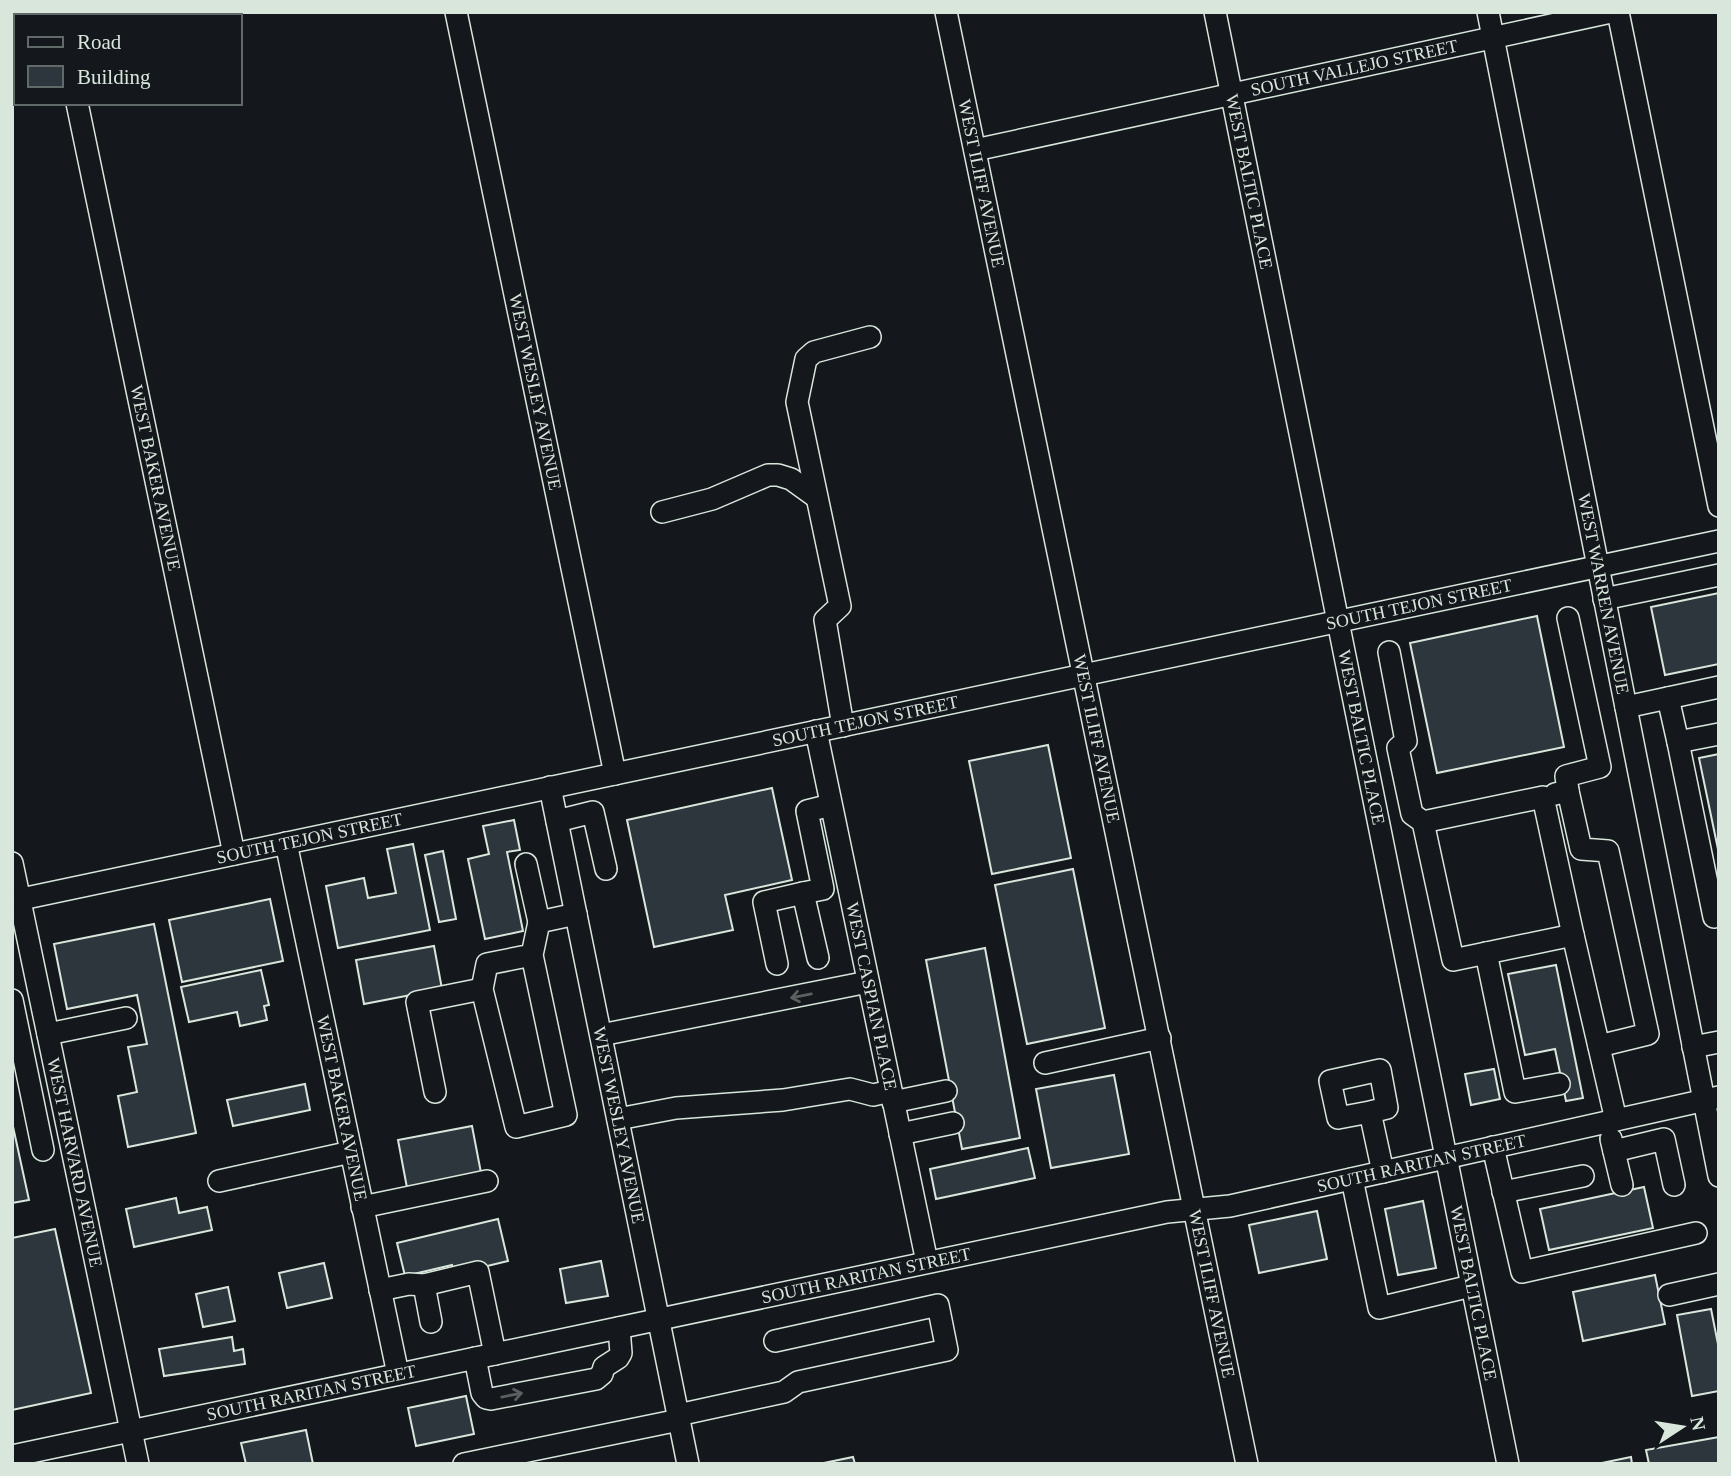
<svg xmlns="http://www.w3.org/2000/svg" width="1731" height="1476" viewBox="0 0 1731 1476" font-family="Georgia,serif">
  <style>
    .building { fill: #2c363c; stroke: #d8e6dc; stroke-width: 2 }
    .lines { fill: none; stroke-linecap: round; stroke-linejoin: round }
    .minor-casing { stroke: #d8e6dc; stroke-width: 24 }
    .minor { stroke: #14181c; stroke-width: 21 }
    .oneway { stroke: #59605f }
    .labels { text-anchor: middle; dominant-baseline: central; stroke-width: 5; stroke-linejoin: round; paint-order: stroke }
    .street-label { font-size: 18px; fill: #d8e6dc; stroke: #14181c }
  </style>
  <rect width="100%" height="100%" fill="#14181c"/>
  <g class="building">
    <polygon points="1719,593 1719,664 1665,675 1651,607"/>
    <polygon points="1537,616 1564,747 1437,773 1410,643"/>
    <polygon points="1048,745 1071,858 992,874 969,761"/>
    <polygon points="1719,754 1719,854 1699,758"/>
    <polygon points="772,788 792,880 725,895 733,930 654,947 627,820"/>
    <polygon points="514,820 520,850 507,852 523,931 485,939 468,859 489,854 483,826"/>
    <polygon points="413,844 430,930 338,948 326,886 364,878 368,898 396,893 387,849"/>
    <polygon points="443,851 456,919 439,922 425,855"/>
    <polygon points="1073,869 1105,1028 1027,1044 995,885"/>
    <polygon points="270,899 283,961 182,982 169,920"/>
    <polygon points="154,924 196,1133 128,1147 118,1096 137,1092 128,1047 147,1044 137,995 67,1009 54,944"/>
    <polygon points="434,946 442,989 364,1004 356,960"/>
    <polygon points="985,948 1020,1138 962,1149 926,960"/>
    <polygon points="1556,965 1583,1098 1566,1101 1555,1049 1525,1055 1508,974"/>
    <polygon points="261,970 269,1005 264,1006 267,1020 240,1026 237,1012 189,1022 181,987"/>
    <polygon points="1494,1069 1500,1099 1471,1105 1465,1074"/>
    <polygon points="1114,1075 1129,1154 1051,1168 1036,1089"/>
    <polygon points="305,1084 310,1110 233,1126 227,1100"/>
    <polygon points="12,1122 29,1200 12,1203"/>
    <polygon points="472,1126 482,1178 408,1193 398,1140"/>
    <polygon points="1028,1148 1035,1178 936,1199 930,1169"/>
    <polygon points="1644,1187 1653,1228 1549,1250 1540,1209"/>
    <polygon points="176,1198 179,1213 207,1207 212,1230 134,1247 126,1209"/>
    <polygon points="1423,1201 1436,1268 1398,1275 1385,1209"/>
    <polygon points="1317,1211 1327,1259 1259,1273 1249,1225"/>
    <polygon points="498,1219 508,1261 454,1274 452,1265 405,1276 397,1243"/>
    <polygon points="55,1229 91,1393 12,1410 12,1238"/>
    <polygon points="601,1261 608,1296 566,1303 560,1269"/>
    <polygon points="324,1263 332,1298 287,1308 279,1273"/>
    <polygon points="1655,1275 1665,1324 1583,1341 1573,1292"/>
    <polygon points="228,1287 235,1321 203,1327 196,1294"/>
    <polygon points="1711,1309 1719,1349 1719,1391 1692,1396 1677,1315"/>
    <polygon points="232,1337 234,1351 243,1349 245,1364 164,1376 159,1349"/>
    <polygon points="466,1396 474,1434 416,1446 408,1408"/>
    <polygon points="306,1430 313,1464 246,1464 241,1443"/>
    <polygon points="1719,1437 1719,1464 1649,1464 1646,1450"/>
    <polygon points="853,1457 855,1464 819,1464"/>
    <polygon points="1631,1457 1632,1464 1597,1464"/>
  </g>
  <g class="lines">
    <g class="minor-casing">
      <g id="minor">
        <polyline points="58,12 59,16"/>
        <polyline points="222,12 223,16"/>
        <path id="s1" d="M456,12L615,774"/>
        <path id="s2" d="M946,12L1247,1464"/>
        <path id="s3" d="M1215,12L1508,1464"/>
        <path id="s4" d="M1488,12L1719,1176"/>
        <polyline points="1618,12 1719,506"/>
        <path id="s5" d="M77,103L234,854"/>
        <path id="s6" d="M975,150L1611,12"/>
        <polyline points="662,512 712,499 768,475 778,475 791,479 816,497"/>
        <polyline points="1604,599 1719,575"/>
        <polyline points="1389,652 1406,741 1398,748 1412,814 1423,822 1453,960 1573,935 1616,1120"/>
        <polyline points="1668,698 1678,742"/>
        <polyline points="1626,707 1719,687"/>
        <polyline points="843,726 825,620 840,606 797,402 806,359 814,352 870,337"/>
        <path id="s7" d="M816,731L927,1262"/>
        <path id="s8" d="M550,787L688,1464"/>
        <polyline points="1568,791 1581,849 1608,851 1648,1034 1599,1046"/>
        <polyline points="1555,794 1568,791 1566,776 1600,767 1568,618"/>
        <polyline points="557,821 593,812 606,869"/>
        <polyline points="1423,822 1543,797 1573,935"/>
        <path id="s9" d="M286,843L398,1374"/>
        <path id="s10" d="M12,863L138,1464"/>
        <polyline points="526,864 539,922"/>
        <path id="s11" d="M12,901L1719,541"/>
        <polyline points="1714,917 1678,742 1719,734"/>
        <polyline points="1486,953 1515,1092 1559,1084"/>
        <polyline points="532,955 487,964 482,989 516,1127 566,1115 532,955 539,922 576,914"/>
        <polyline points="818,958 803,893 823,889 807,811 831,805"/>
        <polyline points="777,964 764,902 803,893"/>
        <polyline points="12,1000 43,1150"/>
        <polyline points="48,1034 126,1018"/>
        <polyline points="601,1035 868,982"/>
        <polyline points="1693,1047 1719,1042"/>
        <polyline points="1045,1063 1160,1038"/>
        <polyline points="435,1092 417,1002 482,989"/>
        <polyline points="893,1102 946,1091"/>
        <polyline points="1370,1112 1338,1118 1330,1081 1380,1070 1387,1108 1370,1112 1383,1172"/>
        <polyline points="618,1119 676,1108 783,1100 850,1089 873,1095 891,1091"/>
        <polyline points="900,1134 953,1123"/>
        <polyline points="1611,1139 1622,1185"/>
        <polyline points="1493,1147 1522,1272 1696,1233"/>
        <polyline points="1614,1151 1664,1139 1674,1185"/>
        <polyline points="1352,1179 1379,1308 1471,1286"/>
        <polyline points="219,1181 351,1152"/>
        <polyline points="1503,1192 1583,1176"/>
        <polyline points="362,1207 487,1181"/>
        <polyline points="424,1285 431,1322"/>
        <polyline points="380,1290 409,1284 424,1285 478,1272 495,1354"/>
        <polyline points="1669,1295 1719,1284"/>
        <polyline points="475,1358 482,1393 486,1398 491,1399 596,1379 602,1374 604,1367 618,1358 621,1353 619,1328"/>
        <polyline points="678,1415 784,1392 798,1382 947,1350 938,1305 775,1341"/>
        <path id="s12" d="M12,1456L1167,1212L1230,1206L1719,1097"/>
        <polyline points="464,1464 679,1420"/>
      </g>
    </g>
    <use href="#minor" class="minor"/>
  </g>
  <defs><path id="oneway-shaft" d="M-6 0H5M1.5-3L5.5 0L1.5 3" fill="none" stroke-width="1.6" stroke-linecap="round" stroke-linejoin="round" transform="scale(1.75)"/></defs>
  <g class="oneway">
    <use href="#oneway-shaft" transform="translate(801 996) rotate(169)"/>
    <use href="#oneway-shaft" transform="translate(512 1395) rotate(-11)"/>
  </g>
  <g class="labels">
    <g class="street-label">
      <text stroke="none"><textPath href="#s6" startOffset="388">SOUTH VALLEJO STREET</textPath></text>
      <text stroke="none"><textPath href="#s3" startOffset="173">WEST BALTIC PLACE</textPath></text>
      <text stroke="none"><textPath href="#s2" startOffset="175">WEST ILIFF AVENUE</textPath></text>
      <text stroke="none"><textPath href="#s1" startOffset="388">WEST WESLEY AVENUE</textPath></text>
      <text stroke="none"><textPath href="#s5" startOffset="383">WEST BAKER AVENUE</textPath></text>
      <text stroke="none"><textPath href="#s4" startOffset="593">WEST WARREN AVENUE</textPath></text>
      <text stroke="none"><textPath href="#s11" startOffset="1438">SOUTH TEJON STREET</textPath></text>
      <text stroke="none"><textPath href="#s11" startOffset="872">SOUTH TEJON STREET</textPath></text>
      <text stroke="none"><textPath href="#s2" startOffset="742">WEST ILIFF AVENUE</textPath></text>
      <text stroke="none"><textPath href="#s3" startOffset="740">WEST BALTIC PLACE</textPath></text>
      <text stroke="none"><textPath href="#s11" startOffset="304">SOUTH TEJON STREET</textPath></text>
      <text stroke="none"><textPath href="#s7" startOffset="271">WEST CASPIAN PLACE</textPath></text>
      <text stroke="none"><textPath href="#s9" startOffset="271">WEST BAKER AVENUE</textPath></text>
      <text stroke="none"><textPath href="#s8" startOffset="345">WEST WESLEY AVENUE</textPath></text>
      <text stroke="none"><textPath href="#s10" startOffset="306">WEST HARVARD AVENUE</textPath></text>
      <text stroke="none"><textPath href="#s12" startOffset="1440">SOUTH RARITAN STREET</textPath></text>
      <text stroke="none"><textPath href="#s12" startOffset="873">SOUTH RARITAN STREET</textPath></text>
      <text stroke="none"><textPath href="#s2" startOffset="1309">WEST ILIFF AVENUE</textPath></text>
      <text stroke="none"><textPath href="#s3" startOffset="1307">WEST BALTIC PLACE</textPath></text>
      <text stroke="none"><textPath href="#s12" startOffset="306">SOUTH RARITAN STREET</textPath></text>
    </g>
  </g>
  <rect width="1731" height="1476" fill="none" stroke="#d8e6dc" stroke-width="28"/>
  <rect x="14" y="14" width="228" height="91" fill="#14181c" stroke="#626a69" stroke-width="2"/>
  <rect x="28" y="37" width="35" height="10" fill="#14181c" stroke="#626a69" stroke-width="2"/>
  <text x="77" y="49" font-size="21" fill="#d8e6dc">Road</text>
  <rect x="28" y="66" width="35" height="21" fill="#2c363c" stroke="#626a69" stroke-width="2"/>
  <text x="77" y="84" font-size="21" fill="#d8e6dc">Building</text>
  <g transform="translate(1682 1427) rotate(78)" stroke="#14181c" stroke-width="5" paint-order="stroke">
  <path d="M0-5L12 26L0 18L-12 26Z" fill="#d8e6dc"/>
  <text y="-10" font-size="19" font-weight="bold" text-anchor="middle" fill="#d8e6dc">N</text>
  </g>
</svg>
